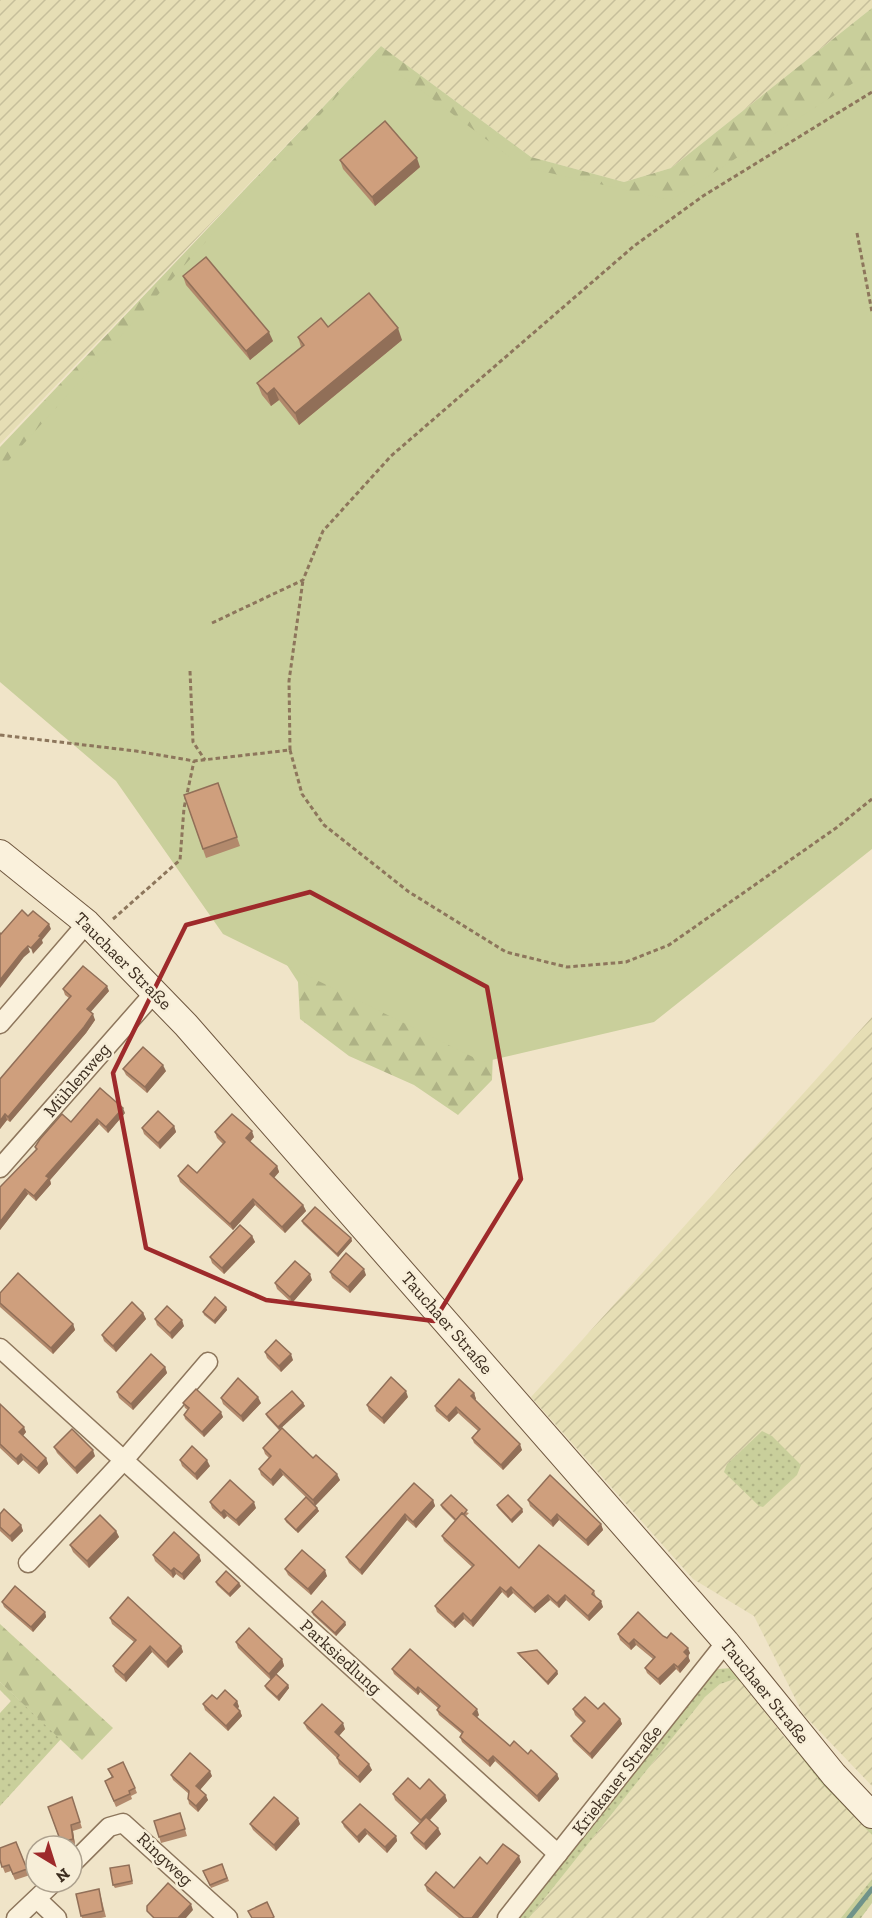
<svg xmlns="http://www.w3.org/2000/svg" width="872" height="1918" viewBox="0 0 872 1918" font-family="'Zilla Slab',serif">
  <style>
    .farmland { fill: url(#farmland-furrows) }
    .grass { fill: url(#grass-dots) }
    .forest { fill: url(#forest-firs) }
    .pitch { fill: #c9cf9b }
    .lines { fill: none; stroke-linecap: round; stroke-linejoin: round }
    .stream { stroke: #6f938a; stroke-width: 5 }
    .street-casing { stroke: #8d765c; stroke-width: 21 }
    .secondary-casing { stroke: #6f573f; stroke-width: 28 }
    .path { stroke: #8d765c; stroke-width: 3; stroke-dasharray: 4.5 3; stroke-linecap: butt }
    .street { stroke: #faf1dc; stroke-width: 18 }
    .secondary { stroke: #faf1dc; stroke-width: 26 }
    .wall { fill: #b2896c }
    .shaded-wall { fill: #916f58 }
    .building { fill: #cf9f7d; stroke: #916f58; stroke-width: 1.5 }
    .marked { fill: none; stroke: #9e2a2b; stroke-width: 4.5; stroke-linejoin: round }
    .labels { text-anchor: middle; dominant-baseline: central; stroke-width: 5; stroke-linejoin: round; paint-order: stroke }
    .street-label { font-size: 18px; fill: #3d2e20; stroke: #f7eed8 }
  </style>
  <defs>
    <pattern id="farmland-furrows" width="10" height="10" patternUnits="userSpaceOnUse" patternTransform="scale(1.5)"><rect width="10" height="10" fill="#e6deb5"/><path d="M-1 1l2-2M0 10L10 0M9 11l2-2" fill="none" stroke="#c6bf9b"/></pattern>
    <pattern id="grass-dots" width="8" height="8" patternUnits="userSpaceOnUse" patternTransform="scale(1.5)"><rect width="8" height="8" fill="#c9cf9b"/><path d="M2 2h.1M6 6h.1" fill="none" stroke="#aeb285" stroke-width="1.8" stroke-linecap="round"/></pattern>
    <pattern id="forest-firs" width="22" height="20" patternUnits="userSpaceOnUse" patternTransform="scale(1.5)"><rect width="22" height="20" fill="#c9cf9b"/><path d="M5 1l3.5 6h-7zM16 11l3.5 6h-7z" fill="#aeb285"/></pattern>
  </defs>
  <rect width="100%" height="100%" fill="#f0e4c8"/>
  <g class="farmland">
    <polygon points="0,0 872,0 872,8 671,168 624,182 531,157 381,46 0,444"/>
    <polygon points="872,1017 872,1786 803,1714 754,1616 693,1579 531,1397"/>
    <polygon points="735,1679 744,1684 784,1737 872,1835 872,1879 841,1918 529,1918 705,1697 720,1684"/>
  </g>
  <g class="grass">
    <polygon points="762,1431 772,1436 801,1465 797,1475 763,1507 759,1506 724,1472 727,1464"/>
    <polygon points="732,1668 872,1825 872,1835 822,1784 744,1684 735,1679 720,1684 705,1697 529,1918 514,1918 710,1674 718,1669"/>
    <polygon points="0,1682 61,1739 0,1806 0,1713 11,1701 0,1690"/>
    <polygon points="872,1879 872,1903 861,1918 841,1918"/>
  </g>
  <g class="forest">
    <polygon points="872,8 872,111 801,155 0,485 0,447 381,46 531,157 624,182 671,168"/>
    <polygon points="285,962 493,1052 492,1080 458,1115 414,1085 349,1056 300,1019 298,982"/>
    <polygon points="0,1624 113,1728 82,1760 0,1682"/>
  </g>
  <polygon class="pitch" points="374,55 523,167 671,200 872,71 872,849 654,1022 483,1062 223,934 116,781 0,682 0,470"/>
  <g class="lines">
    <polyline class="stream" points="849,1918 872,1889"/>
    <g class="street-casing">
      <g id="street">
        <polyline points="0,1024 87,923"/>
        <polyline points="0,1168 155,992"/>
        <polyline points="0,1348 558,1854"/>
        <polyline points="28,1563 124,1460 208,1362"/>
        <polyline points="72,1864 109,1827 123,1823 228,1918"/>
        <polyline points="37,1899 57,1918"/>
        <polyline points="16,1918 54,1882"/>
        <polyline points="507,1918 726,1642"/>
      </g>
    </g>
    <g class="secondary-casing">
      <polyline id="secondary" points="0,853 87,923 186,1025 726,1642 834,1775 872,1815"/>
    </g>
    <g class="path">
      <polyline points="857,233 872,312"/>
      <polyline points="212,623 303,580 323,531 391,456 634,246 703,196 872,92"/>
      <polyline points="190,671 193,742 205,760"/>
      <polyline points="0,735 136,751 194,761 290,750 302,794 324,825 409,892 506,952 567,967 626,962 669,945 836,828 872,799"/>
      <polyline points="290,750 289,681 303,580"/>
      <polyline points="113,919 180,860 184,808 194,761"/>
    </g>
    <use href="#street" class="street"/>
    <use href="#secondary" class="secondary"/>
  </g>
  <g class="wall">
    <polygon points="340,160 420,167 375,206 343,169"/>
    <polygon points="183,276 273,341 250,360 186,285"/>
    <polygon points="328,327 402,340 299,425 279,400 271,406 262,395 257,383 301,347 298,337"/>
    <polygon points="218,783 240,846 206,858 184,795"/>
    <polygon points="63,989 109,991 90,1012 95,1020 86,1033 10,1122 7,1120 0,1129 0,1079 69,998 65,995"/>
    <polygon points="123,1069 166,1071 147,1093 126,1075"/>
    <polygon points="125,1113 108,1133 99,1124 50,1180 51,1184 36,1201 28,1194 0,1230 0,1187 36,1150 35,1147 71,1122"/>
    <polygon points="174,1126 176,1132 160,1149 144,1134 142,1128"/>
    <polygon points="215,1132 254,1137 250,1142 277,1166 279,1172 274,1178 303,1205 306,1211 285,1233 255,1205 233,1230 180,1182 178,1176 197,1173 223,1144 217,1138"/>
    <polygon points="302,1221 351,1238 352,1241 338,1257 303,1224"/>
    <polygon points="252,1236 255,1242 224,1274 212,1263 210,1257"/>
    <polygon points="330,1272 366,1275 350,1293 332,1278"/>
    <polygon points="312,1280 292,1303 277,1289 275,1283"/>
    <polygon points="0,1293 73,1324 75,1330 53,1354 0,1307"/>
    <polygon points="226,1307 227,1310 215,1324 204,1315 203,1312"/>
    <polygon points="143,1313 146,1319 116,1352 104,1341 102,1335"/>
    <polygon points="155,1319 184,1326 172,1339 157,1325"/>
    <polygon points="265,1352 293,1360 281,1372 267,1358"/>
    <polygon points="165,1367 167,1373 133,1410 119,1398 117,1392"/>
    <polygon points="474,1393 476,1399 475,1400 522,1450 503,1470 474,1443 472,1438 478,1431 458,1413 449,1422 436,1411 435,1406"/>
    <polygon points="408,1397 384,1424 369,1411 367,1405"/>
    <polygon points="221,1398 261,1403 243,1422 223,1404"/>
    <polygon points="183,1403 223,1417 204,1437 185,1419 184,1415 188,1410 185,1408"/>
    <polygon points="303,1403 305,1406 279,1430 267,1417 266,1414"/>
    <polygon points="0,1404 26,1432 23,1436 46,1458 48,1464 39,1474 23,1460 18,1465 0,1448"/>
    <polygon points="54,1447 95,1456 77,1474 57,1453"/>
    <polygon points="263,1448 313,1458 340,1480 315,1506 283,1475 273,1486 261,1475 259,1469 269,1458 265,1454"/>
    <polygon points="180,1460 210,1466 197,1480 182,1466"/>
    <polygon points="414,1483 433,1500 435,1506 416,1528 407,1520 362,1575 349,1563 346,1557"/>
    <polygon points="528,1500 601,1524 603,1530 588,1546 559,1520 553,1527 530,1506"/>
    <polygon points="210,1502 256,1508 239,1526 227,1516 224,1519 212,1508"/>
    <polygon points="441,1505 469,1513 466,1516 519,1568 594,1591 596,1597 603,1607 589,1621 566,1600 559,1608 550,1600 535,1613 513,1593 508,1598 502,1592 473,1627 464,1619 455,1628 437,1612 435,1606 472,1567 444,1541 442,1536 455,1521 442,1508"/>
    <polygon points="497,1505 522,1509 523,1512 512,1523 498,1508"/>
    <polygon points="317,1508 319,1511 298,1533 286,1522 285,1519"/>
    <polygon points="0,1514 21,1525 23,1531 12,1542 0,1531"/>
    <polygon points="116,1531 119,1537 89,1568 73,1552 70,1545"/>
    <polygon points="153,1555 199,1555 201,1561 184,1580 176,1574 173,1578 155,1561"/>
    <polygon points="285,1569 327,1576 311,1595 288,1575"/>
    <polygon points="216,1582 241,1586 230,1597 217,1585"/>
    <polygon points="2,1602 45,1612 46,1617 33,1632 4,1607"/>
    <polygon points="312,1612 345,1622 346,1625 336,1636 313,1615"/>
    <polygon points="110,1618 181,1646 183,1652 168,1668 152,1652 126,1682 115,1672 113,1666 134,1642 112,1624"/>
    <polygon points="618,1634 663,1636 690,1653 688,1656 690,1661 680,1673 676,1669 660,1685 647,1673 645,1668 653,1659 636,1645 631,1650 620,1640"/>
    <polygon points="236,1642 282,1659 284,1666 276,1674 288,1685 289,1688 279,1701 266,1689 265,1686 271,1680 238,1648"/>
    <polygon points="518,1653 557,1671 558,1674 548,1685 520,1656"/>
    <polygon points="392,1669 479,1715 477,1717 510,1746 528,1754 557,1774 559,1779 539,1802 495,1761 490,1767 462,1742 460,1737 462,1734 439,1715 437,1710 438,1708 420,1692 418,1695 394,1674"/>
    <polygon points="217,1699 237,1701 239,1707 237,1708 240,1711 242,1716 228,1731 205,1710 203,1704"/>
    <polygon points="573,1709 598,1709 620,1719 622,1724 592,1759 573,1741 571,1736 583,1723 575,1715"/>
    <polygon points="304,1723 345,1729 339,1736 372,1770 360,1783 339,1764 337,1758 307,1729"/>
    <polygon points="108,1769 135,1788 137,1793 131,1796 132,1799 116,1807 105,1781 112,1778"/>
    <polygon points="171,1775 212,1776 200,1790 208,1800 198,1812 189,1804 188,1799 189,1794 173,1780"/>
    <polygon points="420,1789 445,1795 447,1801 430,1820 441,1834 426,1850 414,1839 411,1833 420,1824 395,1800 393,1794"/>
    <polygon points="74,1803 82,1828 73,1831 75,1845 62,1846 48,1807"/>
    <polygon points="180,1813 187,1836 161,1843 154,1821"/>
    <polygon points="342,1822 396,1836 397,1841 387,1853 367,1834 359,1843 344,1827"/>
    <polygon points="250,1824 300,1824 276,1851 253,1830"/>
    <polygon points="16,1842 30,1875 15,1880 11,1871 5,1873 0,1860"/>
    <polygon points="521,1862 478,1918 459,1918 427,1891 425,1885 454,1888 487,1864"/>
    <polygon points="222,1864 229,1881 211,1888 204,1874"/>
    <polygon points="129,1865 133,1884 115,1888 113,1885"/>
    <polygon points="99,1889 106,1917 101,1918 82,1918 76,1894"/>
  </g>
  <g class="shaded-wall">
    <polygon points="417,158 420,167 375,206 372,197"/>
    <polygon points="398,328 402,340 299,425 295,413"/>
    <polygon points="269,332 273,341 250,360 246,351"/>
    <polygon points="274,388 279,400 271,406 267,394"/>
    <polygon points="49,924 51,929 42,940 43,943 33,954 31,948 39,936"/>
    <polygon points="28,946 30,952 24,957 0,988 0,980 22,952"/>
    <polygon points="107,986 109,991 89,1014 87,1009"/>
    <polygon points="93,1014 95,1020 86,1033 10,1122 8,1117"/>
    <polygon points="163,1065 166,1071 147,1093 145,1087"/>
    <polygon points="123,1108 125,1113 108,1133 106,1127"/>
    <polygon points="5,1114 7,1120 0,1129 0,1121"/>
    <polygon points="97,1119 99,1124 50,1180 51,1184 36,1201 34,1196 46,1176"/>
    <polygon points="174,1126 176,1132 160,1149 158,1143"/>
    <polygon points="252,1131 254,1137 248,1144 246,1138"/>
    <polygon points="277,1166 279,1172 272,1180 270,1174"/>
    <polygon points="25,1189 28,1194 0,1230 0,1222"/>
    <polygon points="253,1199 255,1205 233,1230 230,1224"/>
    <polygon points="303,1205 306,1211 285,1233 282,1227"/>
    <polygon points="252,1236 255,1242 224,1274 222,1268"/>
    <polygon points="351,1238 352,1241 338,1257 337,1254"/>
    <polygon points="364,1269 366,1275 350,1293 348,1287"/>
    <polygon points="310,1274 312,1280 292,1303 290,1297"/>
    <polygon points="226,1307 227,1310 215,1324 214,1321"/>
    <polygon points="143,1313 146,1319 116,1352 113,1346"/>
    <polygon points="182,1320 184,1326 172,1339 170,1333"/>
    <polygon points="73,1324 75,1330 53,1354 51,1348"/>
    <polygon points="291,1354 293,1360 281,1372 279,1366"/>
    <polygon points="165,1367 167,1373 133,1410 131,1404"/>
    <polygon points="406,1391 408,1397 384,1424 382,1418"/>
    <polygon points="474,1393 476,1399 473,1402 471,1396"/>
    <polygon points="258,1397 261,1403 243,1422 241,1416"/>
    <polygon points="303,1403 305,1406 279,1430 278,1427"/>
    <polygon points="456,1407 458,1413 449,1422 447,1417"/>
    <polygon points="221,1412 223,1417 204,1437 202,1432"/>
    <polygon points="24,1427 26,1432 21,1438 19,1432"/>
    <polygon points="520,1444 522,1450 503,1470 501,1465"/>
    <polygon points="93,1450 95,1456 77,1474 75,1468"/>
    <polygon points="21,1454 23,1460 18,1465 16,1459"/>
    <polygon points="46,1458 48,1464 39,1474 37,1468"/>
    <polygon points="207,1460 210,1466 197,1480 195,1474"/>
    <polygon points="280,1469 283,1475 273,1486 271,1480"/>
    <polygon points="337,1474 340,1480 315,1506 313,1500"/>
    <polygon points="433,1500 435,1506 416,1528 413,1522"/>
    <polygon points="254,1502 256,1508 239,1526 236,1520"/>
    <polygon points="317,1508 319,1511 298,1533 296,1530"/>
    <polygon points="522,1509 523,1512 512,1523 511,1520"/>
    <polygon points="224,1510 227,1516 224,1519 221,1513"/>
    <polygon points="405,1514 407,1520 362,1575 360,1570"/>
    <polygon points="557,1514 559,1520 553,1527 551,1521"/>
    <polygon points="601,1524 603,1530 588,1546 586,1540"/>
    <polygon points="21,1525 23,1531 12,1542 10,1536"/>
    <polygon points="116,1531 119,1537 89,1568 87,1561"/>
    <polygon points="199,1555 201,1561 184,1580 182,1574"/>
    <polygon points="174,1568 176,1574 173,1578 171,1571"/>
    <polygon points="325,1570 327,1576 311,1595 308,1589"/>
    <polygon points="239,1583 241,1586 230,1597 229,1594"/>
    <polygon points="500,1587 502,1592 473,1627 471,1621"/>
    <polygon points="511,1587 513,1593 508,1598 506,1592"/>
    <polygon points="548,1595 550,1600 535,1613 533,1608"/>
    <polygon points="565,1595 566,1600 559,1608 557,1603"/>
    <polygon points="601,1601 603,1607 589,1621 588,1616"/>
    <polygon points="45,1612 46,1617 33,1632 31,1627"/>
    <polygon points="463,1613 464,1619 455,1628 453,1623"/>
    <polygon points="345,1622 346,1625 336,1636 335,1633"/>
    <polygon points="634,1639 636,1645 631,1650 629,1644"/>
    <polygon points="150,1646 152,1652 126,1682 124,1675"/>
    <polygon points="181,1646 183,1652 168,1668 166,1662"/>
    <polygon points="688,1648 690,1653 688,1656 690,1661 680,1673 678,1667 684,1652"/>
    <polygon points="282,1659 284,1666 271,1680 269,1674"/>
    <polygon points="674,1664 676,1669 660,1685 658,1679"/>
    <polygon points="557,1671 558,1674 548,1685 547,1682"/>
    <polygon points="288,1685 289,1688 279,1701 277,1697"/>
    <polygon points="418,1687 420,1692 418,1695 416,1690"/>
    <polygon points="237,1701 239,1707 236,1710 234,1705"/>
    <polygon points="477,1709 479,1715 475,1719 473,1714"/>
    <polygon points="240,1711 242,1716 228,1731 226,1726"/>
    <polygon points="620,1719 622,1724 592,1759 590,1754"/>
    <polygon points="343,1723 345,1729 337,1738 335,1732"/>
    <polygon points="493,1756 495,1761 490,1767 488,1761"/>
    <polygon points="369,1764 372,1770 360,1783 358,1777"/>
    <polygon points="210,1771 212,1776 198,1792 196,1786"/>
    <polygon points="557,1774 559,1779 539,1802 537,1796"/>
    <polygon points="206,1795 208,1800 198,1812 196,1806"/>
    <polygon points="445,1795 447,1801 423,1827 421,1820"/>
    <polygon points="298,1818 300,1824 276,1851 274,1845"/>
    <polygon points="71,1825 73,1831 75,1845 73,1839"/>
    <polygon points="438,1828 441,1834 426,1850 424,1844"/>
    <polygon points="365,1829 367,1834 359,1843 357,1837"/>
    <polygon points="396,1836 397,1841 387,1853 385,1847"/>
    <polygon points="519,1856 521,1862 478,1918 472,1918"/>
    <polygon points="191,1904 193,1910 186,1918 178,1918"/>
  </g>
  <g class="building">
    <polygon points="385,121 417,158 372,197 340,160"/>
    <polygon points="206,257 269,332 246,351 183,276"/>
    <polygon points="369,293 398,328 295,413 274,388 267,394 257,383 304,345 298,337 321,318 328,327"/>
    <polygon points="218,783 237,837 203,849 184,795"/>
    <polygon points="22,910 28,916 33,911 49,924 39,936 41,937 31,948 28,946 22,952 0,980 0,933 1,934"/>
    <polygon points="83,966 107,986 87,1009 93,1014 84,1027 8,1117 5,1114 0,1121 0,1079 71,996 63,989"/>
    <polygon points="143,1047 163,1065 145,1087 123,1069"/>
    <polygon points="100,1088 123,1108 106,1127 97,1119 46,1176 49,1178 34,1196 25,1189 0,1222 0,1187 37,1149 35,1147 40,1139 62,1114 71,1122"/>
    <polygon points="158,1111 174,1126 158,1143 142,1128"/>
    <polygon points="232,1114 252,1131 246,1138 277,1166 270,1174 303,1205 282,1227 253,1199 230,1224 178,1176 188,1165 197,1173 225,1142 215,1132"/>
    <polygon points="315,1207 351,1238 337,1254 302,1221"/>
    <polygon points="240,1225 252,1236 222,1268 210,1257"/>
    <polygon points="346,1253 364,1269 348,1287 330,1272"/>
    <polygon points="295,1261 310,1274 290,1297 275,1283"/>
    <polygon points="18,1273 73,1324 51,1348 0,1303 0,1293"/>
    <polygon points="215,1297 226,1307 214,1321 203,1312"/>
    <polygon points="132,1302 143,1313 113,1346 102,1335"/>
    <polygon points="167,1306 182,1320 170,1333 155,1319"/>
    <polygon points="276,1340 291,1354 279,1366 265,1352"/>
    <polygon points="151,1354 165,1367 131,1404 117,1392"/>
    <polygon points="391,1377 406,1391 382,1418 367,1405"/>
    <polygon points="238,1378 258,1397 241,1416 221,1398"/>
    <polygon points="459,1379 474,1393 471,1396 520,1444 501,1465 472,1438 480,1429 456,1407 447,1417 435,1406"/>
    <polygon points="196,1389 221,1412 202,1432 184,1415 189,1408 183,1403"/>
    <polygon points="292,1391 303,1403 278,1427 266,1414"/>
    <polygon points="0,1404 24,1427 19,1432 46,1458 37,1468 21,1454 16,1459 0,1444"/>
    <polygon points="282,1428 313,1458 316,1455 337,1474 313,1500 280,1469 271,1480 259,1469 271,1456 263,1448"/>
    <polygon points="72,1429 93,1450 75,1468 54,1447"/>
    <polygon points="192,1446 207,1460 195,1474 180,1460"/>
    <polygon points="550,1475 601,1524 586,1540 557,1514 551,1521 528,1500"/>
    <polygon points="230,1480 254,1502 236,1520 224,1510 221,1513 210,1502"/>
    <polygon points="414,1483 433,1500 413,1522 405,1514 360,1570 346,1557"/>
    <polygon points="451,1495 467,1510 464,1514 462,1513 456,1520 441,1505"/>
    <polygon points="508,1495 522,1509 511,1520 497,1505"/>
    <polygon points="306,1497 317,1508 296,1530 285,1519"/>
    <polygon points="4,1509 21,1525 10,1536 0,1527 0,1514"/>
    <polygon points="462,1513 519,1568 539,1545 594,1591 592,1594 601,1601 588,1616 565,1595 557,1603 548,1595 533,1608 511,1587 506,1592 500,1587 471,1621 463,1613 453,1623 435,1606 474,1565 442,1536"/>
    <polygon points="100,1515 116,1531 87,1561 70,1545"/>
    <polygon points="174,1532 199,1555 182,1574 174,1568 171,1571 153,1555"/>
    <polygon points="302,1550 325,1570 308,1589 285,1569"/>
    <polygon points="226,1571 239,1583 229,1594 216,1582"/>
    <polygon points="15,1586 45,1612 31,1627 2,1602"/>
    <polygon points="128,1597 181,1646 166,1662 150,1646 124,1675 113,1666 136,1640 110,1618"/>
    <polygon points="322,1601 345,1622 335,1633 312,1612"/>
    <polygon points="638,1612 663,1636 667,1638 671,1633 688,1648 684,1652 688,1656 678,1667 674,1664 658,1679 645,1668 655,1657 634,1639 629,1644 618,1634"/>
    <polygon points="249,1628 282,1659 269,1674 236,1642"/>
    <polygon points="410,1649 477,1709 473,1714 510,1746 514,1741 528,1754 531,1750 557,1774 537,1796 493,1756 488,1761 460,1737 463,1732 437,1710 440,1706 418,1687 416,1690 392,1669"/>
    <polygon points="537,1650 557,1671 547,1682 518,1653"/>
    <polygon points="276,1674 288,1685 277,1697 265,1686"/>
    <polygon points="225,1690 237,1701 234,1705 240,1711 226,1726 203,1704 212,1695 217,1699"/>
    <polygon points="585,1697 598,1709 604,1703 620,1719 590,1754 571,1736 585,1721 573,1709"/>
    <polygon points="322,1704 343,1723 335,1732 369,1764 358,1777 337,1758 339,1755 304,1723"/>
    <polygon points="190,1753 210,1771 196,1786 206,1795 196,1806 188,1799 189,1791 171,1775"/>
    <polygon points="123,1762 135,1788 129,1791 130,1794 114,1801 105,1781 113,1777 108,1769"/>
    <polygon points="408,1778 420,1789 429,1779 445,1795 421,1820 393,1794"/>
    <polygon points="72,1797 80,1822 71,1825 73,1839 61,1842 48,1807"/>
    <polygon points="274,1797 298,1818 274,1845 250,1824"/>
    <polygon points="360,1804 396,1836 385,1847 365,1829 357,1837 342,1822"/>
    <polygon points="180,1813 185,1829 159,1837 154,1821"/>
    <polygon points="426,1817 438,1828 424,1844 411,1833"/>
    <polygon points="16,1842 27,1869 13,1874 9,1865 2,1867 0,1860 0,1848"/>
    <polygon points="503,1844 519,1856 472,1918 464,1918 425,1885 436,1872 454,1888 480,1857 487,1864"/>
    <polygon points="222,1864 227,1878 210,1885 203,1871"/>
    <polygon points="129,1865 132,1881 113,1885 110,1868"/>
    <polygon points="168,1883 191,1904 178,1918 154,1918 147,1911 147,1906"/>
    <polygon points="99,1889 103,1911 81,1916 76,1894"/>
    <polygon points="267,1902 274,1917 272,1918 252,1918 248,1911"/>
  </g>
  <path class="marked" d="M310,892L487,987L521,1179L434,1321L266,1300L146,1248L113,1073L186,925Z"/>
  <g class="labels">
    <g class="street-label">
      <text transform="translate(123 961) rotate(45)">Tauchaer Straße</text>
      <text transform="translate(77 1080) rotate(-49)">Mühlenweg</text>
      <text transform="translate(447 1323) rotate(49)">Tauchaer Straße</text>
      <text transform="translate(341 1657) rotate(42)">Parksiedlung</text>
      <text transform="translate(765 1691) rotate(51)">Tauchaer Straße</text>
      <text transform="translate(617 1780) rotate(-52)">Kriekauer Straße</text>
      <text transform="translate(165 1859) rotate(43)">Ringweg</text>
    </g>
  </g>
  <g transform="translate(54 1864) rotate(142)"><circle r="28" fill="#f7eed8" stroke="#ada18e" stroke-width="1.5"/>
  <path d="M0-4.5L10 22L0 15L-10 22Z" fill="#9e2a2b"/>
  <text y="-9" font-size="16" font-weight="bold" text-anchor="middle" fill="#3d2e20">N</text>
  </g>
</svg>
